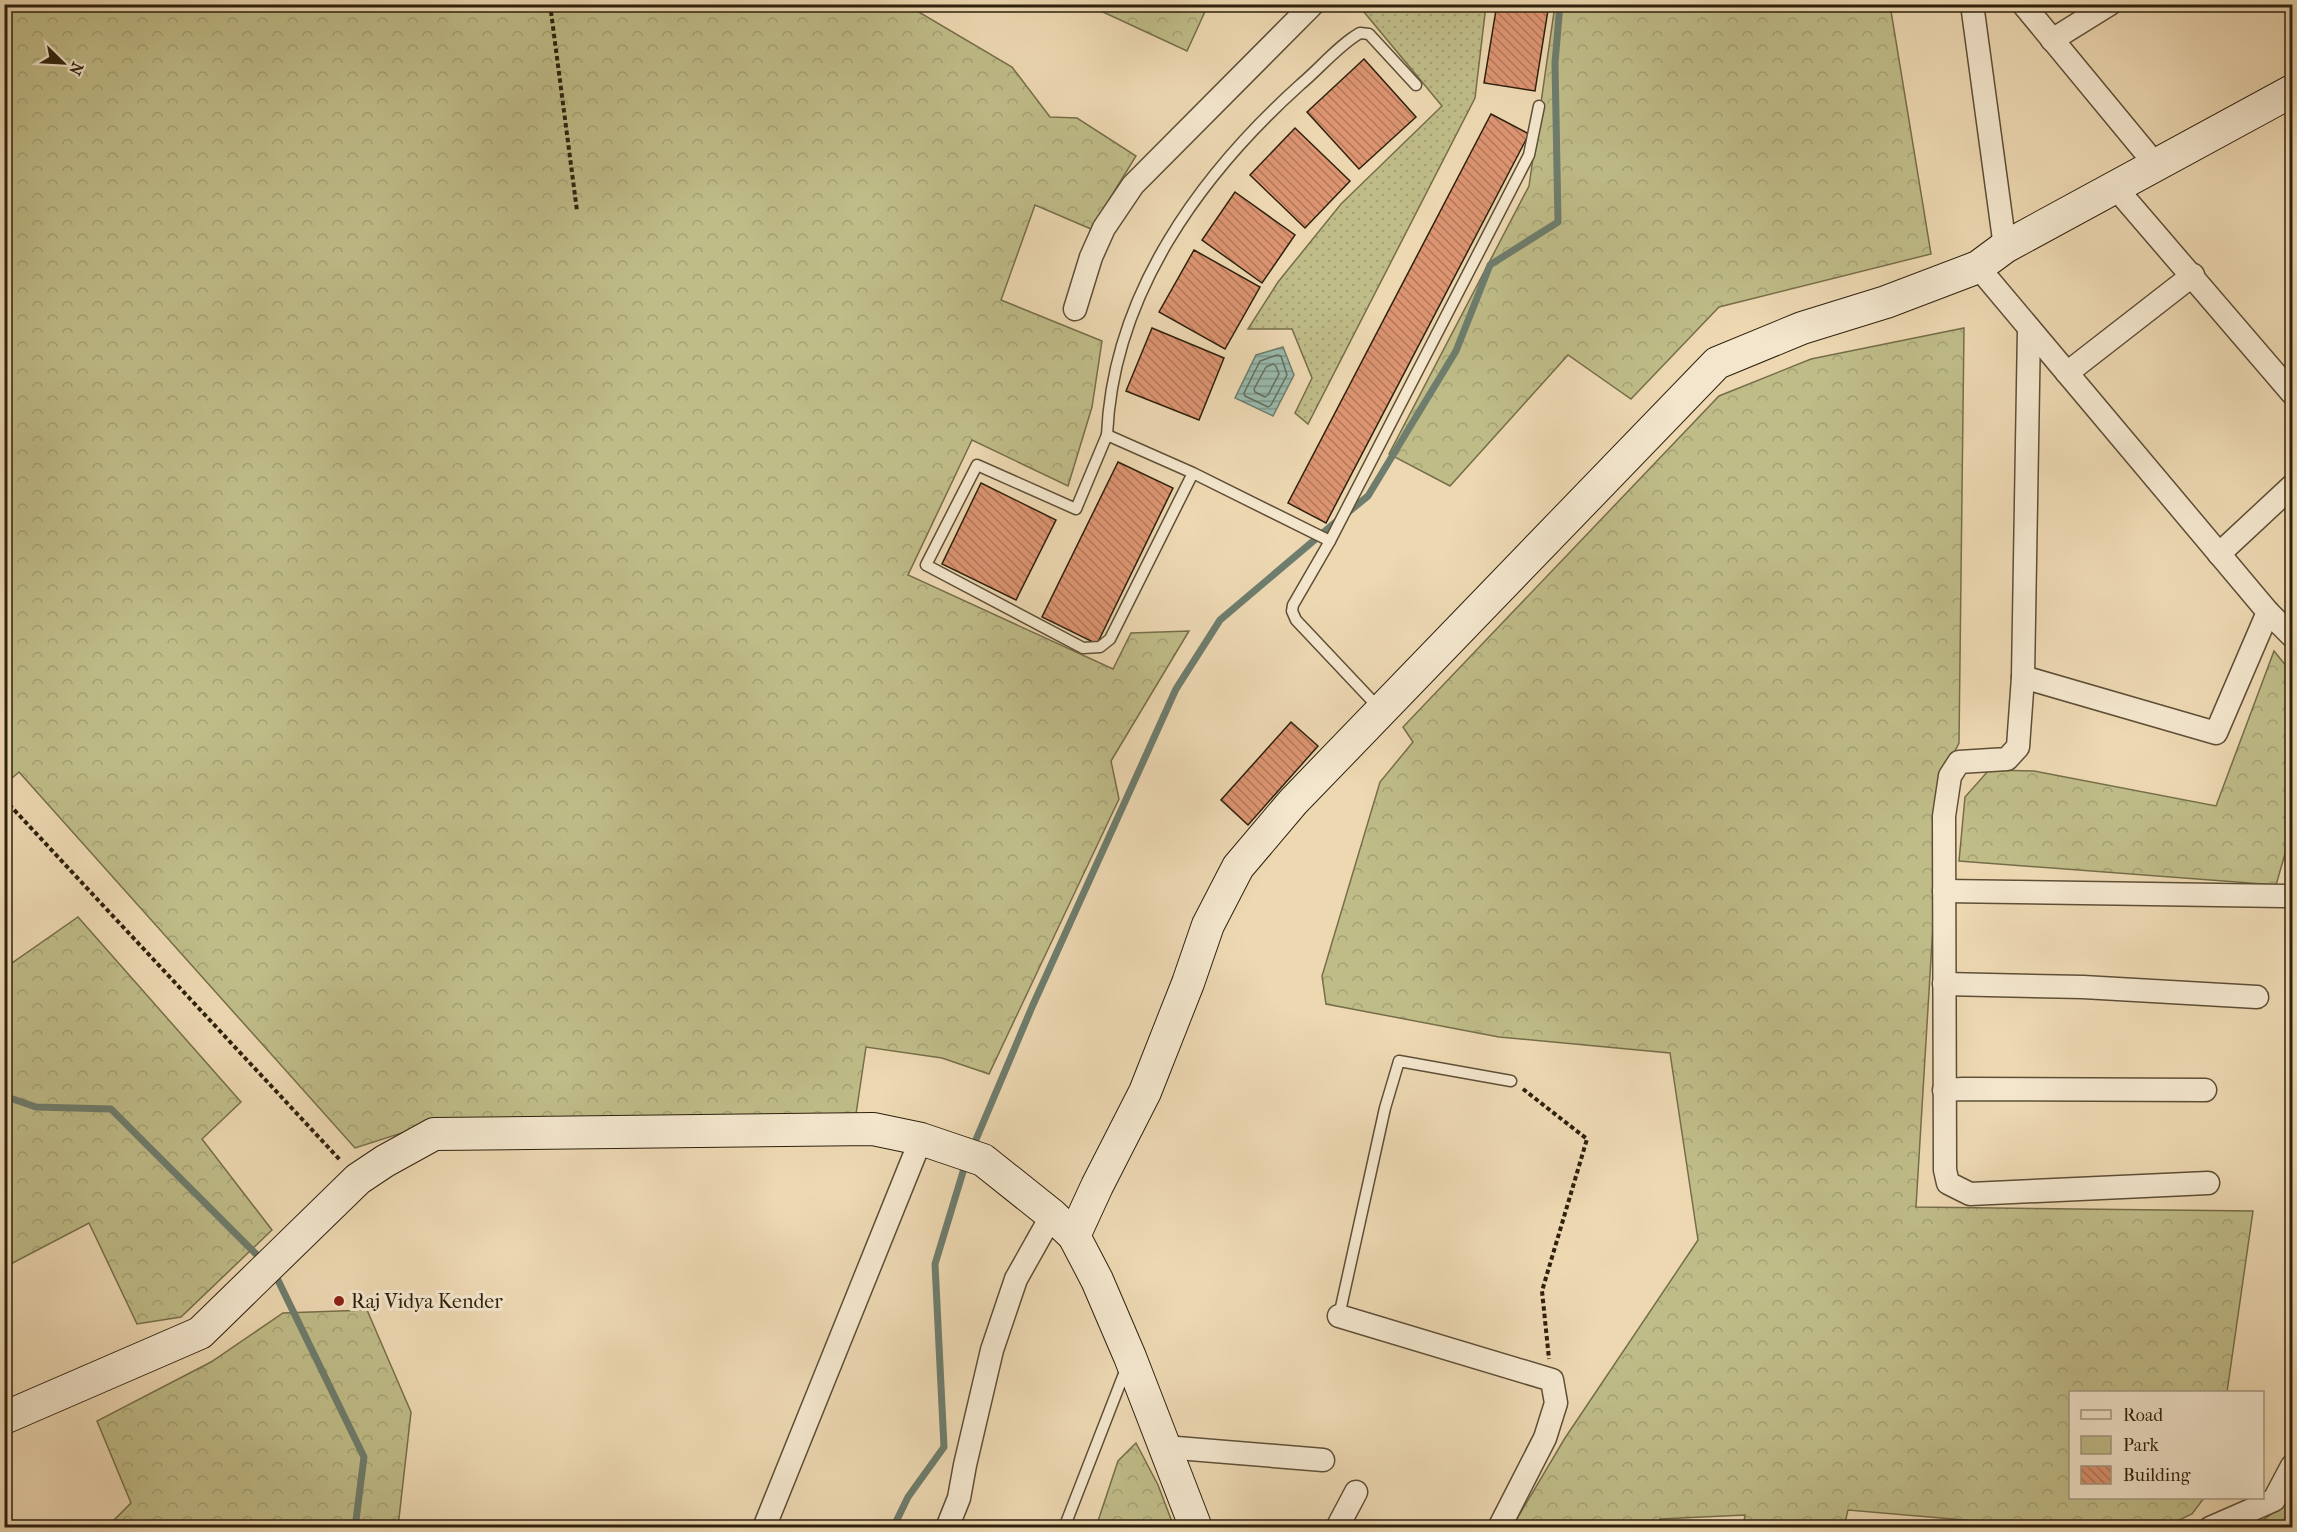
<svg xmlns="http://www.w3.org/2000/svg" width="2297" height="1532" viewBox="0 0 2297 1532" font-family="'IM FELL French Canon',serif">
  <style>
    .green { fill: url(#green-dots); stroke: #766e4a; stroke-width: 1.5 }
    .forest { fill: url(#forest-crowns); stroke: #766e4a; stroke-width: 1.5 }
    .water { fill: url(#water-rules); stroke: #6e7d6d; stroke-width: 1.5 }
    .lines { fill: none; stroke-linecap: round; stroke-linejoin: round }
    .shore { stroke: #646e5d; stroke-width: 1.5 }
    .stream { stroke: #6e7d6d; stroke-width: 7 }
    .building { fill: url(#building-back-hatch); stroke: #2e210d; stroke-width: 1.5 }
    .lane-casing { stroke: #5e4f36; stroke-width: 13 }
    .street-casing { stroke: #5e4f36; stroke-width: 25 }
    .secondary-casing { stroke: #2e210d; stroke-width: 34 }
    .path { stroke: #2e210d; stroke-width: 4; stroke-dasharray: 4.5 3; stroke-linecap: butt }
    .lane { stroke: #f3e6cd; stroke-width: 10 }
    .street { stroke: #f3e6cd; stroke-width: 22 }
    .secondary { stroke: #f3e6cd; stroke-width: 32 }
    .poi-dot { fill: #8f2418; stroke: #f3e6cd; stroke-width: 2 }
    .labels { text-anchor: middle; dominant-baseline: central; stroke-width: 6; stroke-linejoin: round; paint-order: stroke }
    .poi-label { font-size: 20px; fill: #2e210d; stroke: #f3e6cd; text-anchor: start }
  </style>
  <defs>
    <pattern id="green-dots" width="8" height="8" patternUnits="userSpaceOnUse" patternTransform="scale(1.5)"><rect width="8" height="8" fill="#bfbc88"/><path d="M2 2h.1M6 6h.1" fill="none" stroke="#a4a174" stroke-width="1.8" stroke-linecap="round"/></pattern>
    <pattern id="forest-crowns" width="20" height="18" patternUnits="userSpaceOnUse" patternTransform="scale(1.5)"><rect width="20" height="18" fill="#bfbc88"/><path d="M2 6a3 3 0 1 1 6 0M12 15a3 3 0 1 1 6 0" fill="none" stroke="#a4a174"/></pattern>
    <pattern id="water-rules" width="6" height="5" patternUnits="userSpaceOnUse" patternTransform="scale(1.5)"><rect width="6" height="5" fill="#99baad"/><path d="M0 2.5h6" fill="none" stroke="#7d978b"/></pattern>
    <pattern id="building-back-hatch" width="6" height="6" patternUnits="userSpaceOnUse" patternTransform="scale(1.5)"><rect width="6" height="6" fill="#dc9471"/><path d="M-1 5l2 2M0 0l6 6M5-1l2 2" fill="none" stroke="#b3785b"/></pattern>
  </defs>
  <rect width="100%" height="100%" fill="#edd8b2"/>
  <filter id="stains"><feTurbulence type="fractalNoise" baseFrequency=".00333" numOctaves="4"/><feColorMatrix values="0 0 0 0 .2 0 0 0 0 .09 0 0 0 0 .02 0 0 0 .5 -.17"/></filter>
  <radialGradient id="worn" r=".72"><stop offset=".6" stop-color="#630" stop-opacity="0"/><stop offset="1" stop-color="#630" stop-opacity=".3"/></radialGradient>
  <polygon class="green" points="1371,5 1486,5 1475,98 1308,424 1295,413 1312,378 1292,329 1248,329 1278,282 1341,204 1442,106 1364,12"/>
  <g class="forest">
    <polygon points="5,5 907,5 1012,67 1050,117 1077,118 1136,156 1091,229 1035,205 1001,300 1102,341 1092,407 1068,486 972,440 908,575 1113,669 1131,633 1189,631 1111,761 1119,799 989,1074 942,1058 866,1047 856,1114 436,1122 355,1148 19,772 5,784"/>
    <polygon points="1104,5 1104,4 1208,5 1187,51 1103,12"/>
    <polygon points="1555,5 1890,5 1931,254 1719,307 1631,399 1568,355 1450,486 1389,454 1529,186"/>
    <polygon points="1964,328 1959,743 1942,776 1916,1207 2253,1211 2227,1392 2070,1392 2070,1498 2204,1498 2192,1514 2162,1528 2046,1527 1848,1510 1844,1527 1743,1527 1745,1515 1660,1519 1657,1527 1512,1527 1565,1438 1698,1240 1670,1053 1499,1037 1326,1004 1322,976 1380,782 1413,742 1403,727 1719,396 1811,359"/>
    <polygon points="2274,651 2292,673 2292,830 2276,885 1959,861 1965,797 1989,770 2034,771 2216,806"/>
    <polygon points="78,917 241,1102 202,1139 272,1230 181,1317 137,1324 89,1223 5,1267 5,968"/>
    <polygon points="367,1310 411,1412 398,1527 107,1527 131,1503 97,1421 211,1362 283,1313"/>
    <polygon points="1136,1443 1158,1485 1174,1527 1096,1527 1118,1461"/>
    <polygon points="2292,1478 2292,1527 2252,1528 2270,1515"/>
  </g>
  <polygon class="water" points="1283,347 1294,375 1273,416 1235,398 1256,355"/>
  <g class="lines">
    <g class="shore">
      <polygon points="1277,355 1281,356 1287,375 1271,405 1268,407 1245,396 1244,393 1260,361"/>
      <polygon points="1273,364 1276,366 1279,374 1268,395 1265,397 1255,392 1254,389 1266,367"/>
    </g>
    <g class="stream">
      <polyline points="1346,514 1368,496 1456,351 1490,265 1558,222 1555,63 1560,4"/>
      <polyline points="4,1096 36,1107 111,1109 262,1260"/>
      <polyline points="972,1149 1032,1007 1176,689 1220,620 1337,521"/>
      <polyline points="274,1272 364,1457 355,1528"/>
      <polyline points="893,1528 908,1497 944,1447 935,1264 966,1162"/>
    </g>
  </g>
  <g class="building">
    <polygon points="1497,4 1511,4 1548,10 1535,91 1484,83"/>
    <polygon points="1364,59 1416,117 1359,169 1307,112"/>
    <polygon points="1491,114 1529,134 1326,523 1288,503"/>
    <polygon points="1295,128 1350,181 1305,228 1250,175"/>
    <polygon points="1235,192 1295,235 1262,283 1202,240"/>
    <polygon points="1194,250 1260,287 1225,349 1159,312"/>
    <polygon points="1152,328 1224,358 1199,420 1126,391"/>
    <polygon points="1118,462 1173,488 1097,644 1042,617"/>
    <polygon points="981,483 1056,520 1016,600 942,564"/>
    <polygon points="1291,722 1318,746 1248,825 1221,800"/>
  </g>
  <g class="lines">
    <g class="lane-casing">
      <g id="lane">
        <path d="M1107,435C1113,294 1200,175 1301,84C1319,69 1340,44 1360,33L1369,34L1416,85"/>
        <polyline points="1193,473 1110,639 1100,647 1083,648 926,565 977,465 1076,509 1107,435 1193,473 1330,541 1293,605 1292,611 1296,620 1379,708"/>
        <polyline points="1330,541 1529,155 1539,106"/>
        <polyline points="1339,1316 1385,1108 1399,1061 1511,1081"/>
        <polyline points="1064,1528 1127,1366"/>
      </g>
    </g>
    <g class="street-casing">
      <g id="street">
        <polyline points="1972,4 2005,247"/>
        <polyline points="2023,4 2156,165"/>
        <polyline points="2052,40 2110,4"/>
        <polyline points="2115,187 2292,393"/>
        <polyline points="1978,267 2268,612 2292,636"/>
        <polyline points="1075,309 1091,257 1104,228 1133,185 1313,4"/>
        <polyline points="2029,328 2023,677 2018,747 2007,759 1959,762 1950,776 1944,816 1945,1170 1948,1183 1970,1194 2208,1183"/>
        <polyline points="2067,373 2193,275"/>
        <polyline points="2219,554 2292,486"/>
        <polyline points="2023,677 2216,733 2268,612"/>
        <polyline points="1944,891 2284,896"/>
        <polyline points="1944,984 2083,987 2257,997"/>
        <polyline points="1944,1090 1963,1089 2205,1090"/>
        <polyline points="1339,1316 1552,1380 1556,1403 1545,1438 1499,1528"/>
        <polyline points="1165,1447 1323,1460"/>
        <polyline points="764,1528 921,1139"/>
        <polyline points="947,1528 959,1498 965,1465 992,1350 1016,1279 1052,1215"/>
        <polyline points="1337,1528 1356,1492"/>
        <polyline points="2210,1528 2274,1500 2292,1466"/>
      </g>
    </g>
    <g class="secondary-casing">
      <g id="secondary">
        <polyline points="1074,1236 1097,1186 1145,1092 1188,983 1208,925 1238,867 1293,802 1717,363 1802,328 1886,302 1978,267 2005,247 2292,91"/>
        <polyline points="4,1418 200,1333 358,1179 385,1161 434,1134 873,1129 921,1139 983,1160 1052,1215 1074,1236 1097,1280 1130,1357 1196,1528"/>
      </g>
    </g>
    <g class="path">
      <polyline points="550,4 577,211"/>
      <polyline points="4,799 341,1161"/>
      <polyline points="1523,1089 1587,1139 1542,1291 1549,1359"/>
    </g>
    <use href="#lane" class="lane"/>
    <use href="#street" class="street"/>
    <use href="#secondary" class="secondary"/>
  </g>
  <circle class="poi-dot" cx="339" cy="1301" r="6"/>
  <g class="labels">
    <g class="poi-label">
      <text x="351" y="1301">Raj Vidya Kender</text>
    </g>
  </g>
  <rect width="2297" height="1532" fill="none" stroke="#edd8b2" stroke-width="24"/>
  <rect x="6" y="6" width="2285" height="1520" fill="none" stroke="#2e210d" stroke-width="3"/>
  <rect x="12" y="12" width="2273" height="1508" fill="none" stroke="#2e210d" stroke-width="1.5"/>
  <rect x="2069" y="1391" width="195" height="108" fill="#f3e6cd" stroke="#a49780" stroke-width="1.5"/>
  <rect x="2081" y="1410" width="30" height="9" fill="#f3e6cd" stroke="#a49780" stroke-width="1.5"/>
  <text x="2123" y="1421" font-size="18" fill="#2e210d">Road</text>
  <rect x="2081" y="1436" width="30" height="18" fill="#bfbc88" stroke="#a49780" stroke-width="1.5"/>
  <text x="2123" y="1451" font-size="18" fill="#2e210d">Park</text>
  <rect x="2081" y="1466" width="30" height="18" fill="url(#building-back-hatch)" stroke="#a49780" stroke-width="1.5"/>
  <text x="2123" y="1481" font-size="18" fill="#2e210d">Building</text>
  <g transform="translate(63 63) rotate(114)" stroke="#f3e6cd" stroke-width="4.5" paint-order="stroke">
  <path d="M0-4.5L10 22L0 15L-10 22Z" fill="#2e210d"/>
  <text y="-9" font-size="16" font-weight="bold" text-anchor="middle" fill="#2e210d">N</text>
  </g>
  <rect width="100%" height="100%" filter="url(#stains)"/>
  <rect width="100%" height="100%" fill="url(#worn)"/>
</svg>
